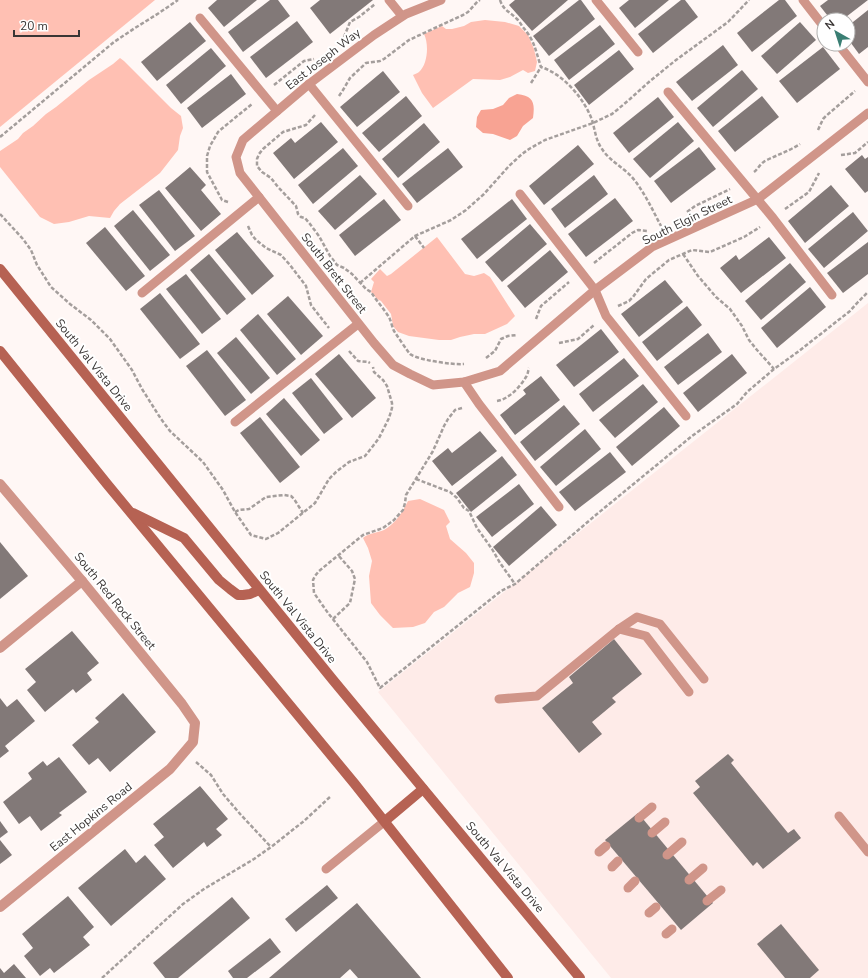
<svg xmlns="http://www.w3.org/2000/svg" width="868" height="978" viewBox="0 0 868 978" font-family="'Nunito Sans',sans-serif">
  <style>
    .built { fill: #feebe8 }
    .green { fill: #ffc0b3 }
    .water { fill: #f8a393 }
    .building { fill: #827978 }
    .lines { fill: none; stroke-linecap: round; stroke-linejoin: round }
    .path { stroke: #a49e9c; stroke-width: 2.5; stroke-dasharray: 4 2; stroke-linecap: butt }
    .service { stroke: #d09589; stroke-width: 9 }
    .minor { stroke: #d09589; stroke-width: 10 }
    .secondary { stroke: #b66253; stroke-width: 10 }
    .labels { text-anchor: middle; dominant-baseline: central; stroke-width: 4; stroke-linejoin: round; paint-order: stroke }
    .street-label { font-size: 12px; fill: #3a3635; stroke: #fff }
  </style>
  <rect width="100%" height="100%" fill="#fff7f5"/>
  <polygon class="built" points="868,303 868,978 611,978 378,692"/>
  <g class="green">
    <polygon points="0,0 155,0 0,127"/>
    <path d="M485,20L505,22L519,26L528,35L534,49L537,62L535,71L528,73L523,70L510,77L500,80L473,79L433,108L422,93L413,75C415,74 418,73 419,72C428,64 429,44 424,34L442,26L446,29H452L464,26L471,22Z"/>
    <polygon points="120,58 124,61 171,108 181,116 183,128 180,136 178,150 160,173 120,204 114,211 110,218 89,216 69,222 54,224 40,217 0,167 0,151 18,139 23,133 33,126 46,114 56,107 89,80 113,64"/>
    <polygon points="437,237 465,274 474,276 484,273 490,277 515,316 507,324 485,334 474,334 460,337 451,340 439,340 409,336 398,332 393,326 391,314 381,301 377,299 371,292 374,282 371,279 380,269 387,276 391,274"/>
    <path d="M420,499L444,510L450,522L446,526L450,539L466,553L474,563V573L470,587L458,593L444,607L434,612L425,623L413,627L393,628L380,615L371,603L369,576L372,561L368,548L363,538C369,533 377,533 384,530C395,524 402,513 408,501Z"/>
  </g>
  <path class="water" d="M517,94C534,96 535,103 533,118L523,126L517,136L510,140L493,134L483,133L476,127L477,117L481,110L493,109L503,105L509,98Z"/>
  <g class="building">
    <polygon points="217,0 257,0 224,27 208,8"/>
    <polygon points="270,0 278,0 290,16 243,52 228,32"/>
    <polygon points="320,0 373,0 330,34 310,8"/>
    <polygon points="515,0 568,0 532,31 509,5"/>
    <polygon points="579,0 581,0 595,19 549,56 533,36"/>
    <polygon points="629,0 669,0 635,28 619,8"/>
    <polygon points="681,0 685,0 698,17 653,53 638,34"/>
    <polygon points="779,0 785,0 797,16 752,52 737,33"/>
    <polygon points="828,0 868,0 842,20 831,20 820,6"/>
    <polygon points="868,10 868,47 859,54 848,39 848,26"/>
    <polygon points="297,21 313,42 266,78 250,57"/>
    <polygon points="190,22 206,41 157,81 141,62"/>
    <polygon points="800,22 816,40 777,74 761,56"/>
    <polygon points="600,25 615,44 569,80 554,60"/>
    <polygon points="723,45 738,65 692,101 676,82"/>
    <polygon points="823,47 840,69 797,103 779,81"/>
    <polygon points="211,48 226,66 181,104 166,85"/>
    <polygon points="619,50 634,69 589,105 574,85"/>
    <polygon points="742,70 758,89 713,127 697,108"/>
    <polygon points="383,71 400,92 357,127 340,107"/>
    <polygon points="231,74 246,94 202,128 187,108"/>
    <polygon points="406,96 422,116 379,152 362,133"/>
    <polygon points="762,96 779,117 735,152 718,131"/>
    <polygon points="658,97 674,117 629,153 613,133"/>
    <polygon points="321,122 338,142 294,179 273,153 291,138 295,143"/>
    <polygon points="678,122 694,141 650,178 633,159"/>
    <polygon points="424,123 440,142 398,178 382,159"/>
    <polygon points="578,145 594,164 544,205 529,186"/>
    <polygon points="699,147 716,169 671,203 654,181"/>
    <polygon points="343,148 358,166 313,204 298,185"/>
    <polygon points="448,148 463,167 417,203 402,184"/>
    <polygon points="862,155 865,159 868,157 868,191 865,193 845,169"/>
    <polygon points="190,167 206,185 201,190 221,214 201,231 165,188"/>
    <polygon points="360,175 377,194 335,230 318,211"/>
    <polygon points="594,175 608,194 565,228 551,209"/>
    <polygon points="831,185 849,206 805,243 788,221"/>
    <polygon points="159,190 195,236 175,251 139,205"/>
    <polygon points="615,198 633,221 586,257 568,234"/>
    <polygon points="384,199 401,220 355,256 339,235"/>
    <polygon points="512,199 527,219 477,259 461,239"/>
    <polygon points="133,210 170,255 150,271 114,226"/>
    <polygon points="853,212 868,231 824,268 808,249"/>
    <polygon points="530,224 547,244 502,282 485,262"/>
    <polygon points="105,227 145,276 126,291 86,243"/>
    <polygon points="237,232 274,276 252,295 215,250"/>
    <polygon points="769,237 786,258 741,293 720,268 736,255 739,260"/>
    <polygon points="868,242 868,274 843,293 827,273"/>
    <polygon points="550,250 568,272 525,308 507,286"/>
    <polygon points="209,254 246,299 227,315 190,270"/>
    <polygon points="790,263 806,282 761,320 745,301"/>
    <polygon points="186,274 221,319 202,334 166,289"/>
    <polygon points="665,280 683,302 639,337 621,314"/>
    <polygon points="810,287 826,307 777,348 761,328"/>
    <polygon points="160,293 200,344 180,359 140,309"/>
    <polygon points="288,296 323,336 301,355 267,314"/>
    <polygon points="687,306 702,325 657,361 642,342"/>
    <polygon points="258,314 296,359 277,375 240,330"/>
    <polygon points="601,329 619,352 574,387 556,365"/>
    <polygon points="708,333 722,352 678,385 664,367"/>
    <polygon points="236,337 270,378 251,394 217,353"/>
    <polygon points="207,350 246,400 225,416 186,366"/>
    <polygon points="339,354 376,398 352,418 315,374"/>
    <polygon points="732,354 747,373 698,412 683,393"/>
    <polygon points="624,358 639,376 593,412 579,394"/>
    <polygon points="541,376 560,400 515,435 500,415 526,394 523,390"/>
    <polygon points="311,378 343,419 324,434 292,393"/>
    <polygon points="643,384 658,402 615,438 599,420"/>
    <polygon points="284,398 320,440 301,456 266,414"/>
    <polygon points="564,405 580,424 535,461 520,442"/>
    <polygon points="664,407 680,426 632,466 616,447"/>
    <polygon points="260,417 300,467 280,483 240,433"/>
    <polygon points="585,429 601,449 556,486 540,467"/>
    <polygon points="480,431 497,451 452,486 432,461 448,448 452,453"/>
    <polygon points="610,452 626,472 575,511 559,492"/>
    <polygon points="502,456 517,475 471,512 456,493"/>
    <polygon points="519,484 534,504 492,537 476,517"/>
    <polygon points="541,506 557,525 509,566 493,547"/>
    <polygon points="0,542 28,576 0,599"/>
    <polygon points="72,631 99,663 87,673 92,680 76,693 73,689 45,712 27,690 36,682 25,669"/>
    <polygon points="614,639 642,674 612,698 616,702 592,722 602,734 579,753 542,708 573,683 569,677"/>
    <polygon points="123,693 156,732 110,772 98,758 89,765 72,745 99,722 95,718"/>
    <polygon points="0,698 7,707 17,699 35,721 5,746 9,751 0,758"/>
    <polygon points="728,754 734,760 731,763 788,833 794,829 801,838 763,869 757,862 753,866 693,793 700,787 695,781"/>
    <polygon points="59,757 87,792 59,813 62,815 41,831 30,816 19,824 3,802 32,779 28,773 43,761 47,766"/>
    <polygon points="200,786 228,819 216,829 222,835 207,847 204,842 173,868 154,845 164,837 153,824"/>
    <polygon points="638,813 713,903 681,930 605,840"/>
    <polygon points="0,821 8,832 0,838"/>
    <polygon points="0,840 12,855 0,864"/>
    <polygon points="125,849 136,863 145,855 166,879 111,926 78,888"/>
    <polygon points="327,885 338,898 296,932 285,919"/>
    <polygon points="68,896 94,927 83,937 90,945 54,973 50,968 40,976 24,956 33,948 22,934"/>
    <polygon points="232,897 250,918 178,978 165,978 153,963"/>
    <polygon points="357,903 421,978 358,978 350,969 340,978 269,978"/>
    <polygon points="781,924 819,970 810,978 785,978 757,944"/>
    <polygon points="270,938 281,952 247,978 233,978 228,971"/>
    <polygon points="14,964 26,978 0,978 0,968 4,973"/>
  </g>
  <g class="lines">
    <g class="path">
      <path d="M500,0C503,10 510,12 517,19C519,21 521,24 522,26C535,41 535,49 541,67C563,74 584,98 592,120C595,130 596,141 602,149C609,160 622,167 631,176C644,191 652,209 661,226"/>
      <polyline points="344,37 350,22 359,17 375,4"/>
      <polyline points="531,83 541,67"/>
      <polyline points="274,85 304,61 314,59"/>
      <polyline points="339,96 343,90 350,78 366,63 380,61 384,59 409,40 463,15 468,12 478,1 480,0"/>
      <path d="M315,115L306,125L283,132L263,149L259,154L257,159V166L262,172L271,178L278,187L296,206L298,214L301,217L305,218L310,224L319,236L330,256L337,265L344,268L352,274L366,289L371,292C376,300 383,308 389,317C391,321 392,327 394,331C396,334 408,352 410,354C418,360 453,365 464,364"/>
      <polyline points="818,130 823,119 826,116 855,91"/>
      <polyline points="0,137 114,42 135,28 159,13 178,0"/>
      <polyline points="841,155 855,153 868,142"/>
      <path d="M754,172C758,169 760,164 765,161C777,155 789,151 800,144"/>
      <polyline points="228,202 222,200 207,172 207,156 210,146 218,132 225,126 252,104"/>
      <polyline points="785,209 809,192 819,173"/>
      <polyline points="687,212 695,206 730,189"/>
      <polyline points="0,214 23,239 31,250 37,265 51,287 70,304 91,320 110,339 132,370 142,389 161,419 170,431 203,462 223,490 235,512 251,535 266,539 278,533 309,508 315,503 329,479 336,472 349,462 365,456 373,446 379,438 389,418 392,408 392,403 387,386 383,380 374,372 373,367"/>
      <polyline points="248,226 252,235 256,240 266,248 281,255 290,265 306,286 311,305 329,328"/>
      <polyline points="415,236 424,248"/>
      <polyline points="683,254 698,276 716,297 730,309 742,326 749,340 757,350 774,369"/>
      <polyline points="594,263 632,233 638,230 648,231"/>
      <polyline points="360,283 415,236 451,220 466,210 484,194 509,166 522,154 529,149 545,140 593,123 612,114 617,110 630,99 650,81 676,60 728,22 749,0"/>
      <polyline points="618,306 629,301 633,297 646,279 669,260 692,250 710,252 744,237 760,227"/>
      <polyline points="536,319 541,306 569,282"/>
      <polyline points="559,343 578,339 594,325"/>
      <polyline points="349,351 358,361 368,362 370,363"/>
      <polyline points="486,358 495,351 501,339 508,336 517,335"/>
      <path d="M497,401C509,399 520,387 526,377C528,374 528,371 529,368"/>
      <polyline points="462,408 455,410 448,419 444,426 433,451 406,495 405,503 403,510 394,520 383,528 363,535 319,571 315,576 313,580 314,593 328,613 367,662 380,688 501,591 515,584 597,514 692,436 737,404 747,392 774,369 799,351 850,311 858,302 868,292"/>
      <polyline points="416,479 450,492 457,498 464,508 469,511 477,528 492,549 500,563 515,584"/>
      <polyline points="235,512 239,510 249,509 266,497 284,495 291,496 294,499 303,513"/>
      <polyline points="333,619 350,603 355,579 352,571 338,555"/>
      <polyline points="196,762 211,775 223,794 241,815 271,847"/>
      <polyline points="102,978 183,904 204,889 254,859 271,847 304,821 331,796"/>
    </g>
    <g class="service">
      <polyline points="389,0 402,16"/>
      <polyline points="441,0 406,14 374,35 309,84 243,140 236,157 240,173 374,343 393,365 410,374 433,385 464,382 500,371 595,290 652,247 758,199 868,113"/>
      <polyline points="596,0 638,52"/>
      <polyline points="803,0 824,27"/>
      <polyline points="200,18 277,111"/>
      <polyline points="838,44 868,82"/>
      <polyline points="309,84 408,206"/>
      <polyline points="668,92 773,218 832,295"/>
      <polyline points="520,194 595,290 606,316 686,416"/>
      <polyline points="142,293 259,197"/>
      <polyline points="464,382 479,404 559,507"/>
      <polyline points="235,422 358,324"/>
      <polyline points="619,629 646,636 689,692"/>
      <polyline points="499,699 537,696 619,629 637,617 660,624 704,679"/>
      <polyline points="839,816 868,852"/>
      <polyline points="639,818 652,807"/>
      <polyline points="652,833 665,822"/>
      <polyline points="599,852 606,846"/>
      <polyline points="667,855 682,842"/>
      <polyline points="612,867 618,861"/>
      <polyline points="326,869 385,821"/>
      <polyline points="689,880 703,868"/>
      <polyline points="628,888 635,881"/>
      <polyline points="707,901 721,890"/>
      <polyline points="649,913 656,907"/>
      <polyline points="666,934 672,929"/>
    </g>
    <g class="minor">
      <polyline points="0,484 82,581 182,704 195,723 193,742 170,769 0,907"/>
      <polyline points="0,648 82,581"/>
    </g>
    <g class="secondary">
      <polyline points="0,269 333,680 580,978"/>
      <polyline points="0,351 107,484 354,783 508,978"/>
      <polyline points="133,513 184,538 219,580 230,589 238,595 243,595 250,594 259,590"/>
      <polyline points="385,821 423,789"/>
    </g>
  </g>
  <g class="labels">
    <g class="street-label">
      <text transform="translate(323 59) rotate(-38)">East Joseph Way</text>
      <text transform="translate(687 220) rotate(-26)">South Elgin Street</text>
      <text transform="translate(334 273) rotate(52)">South Brett Street</text>
      <text transform="translate(94 365) rotate(51)">South Val Vista Drive</text>
      <text transform="translate(115 601) rotate(51)">South Red Rock Street</text>
      <text transform="translate(298 617) rotate(51)">South Val Vista Drive</text>
      <text transform="translate(91 817) rotate(-39)">East Hopkins Road</text>
      <text transform="translate(505 867) rotate(50)">South Val Vista Drive</text>
    </g>
  </g>
  <g transform="translate(836 32) rotate(321)"><circle r="19" fill="#ffffff" stroke="#b0afae"/>
  <path d="M0-3L7 15L0 10L-7 15Z" fill="#3a7e73"/>
  <text y="-6" font-size="11" font-weight="bold" text-anchor="middle" fill="#3a3635">N</text>
  </g>
  <path d="M14 30v6h65v-6" fill="none" stroke="#3a3635" stroke-width="2"/>
  <text x="20" y="30" font-size="12" fill="#3a3635" stroke="#ffffff" stroke-width="3" paint-order="stroke">20 m</text>
</svg>
